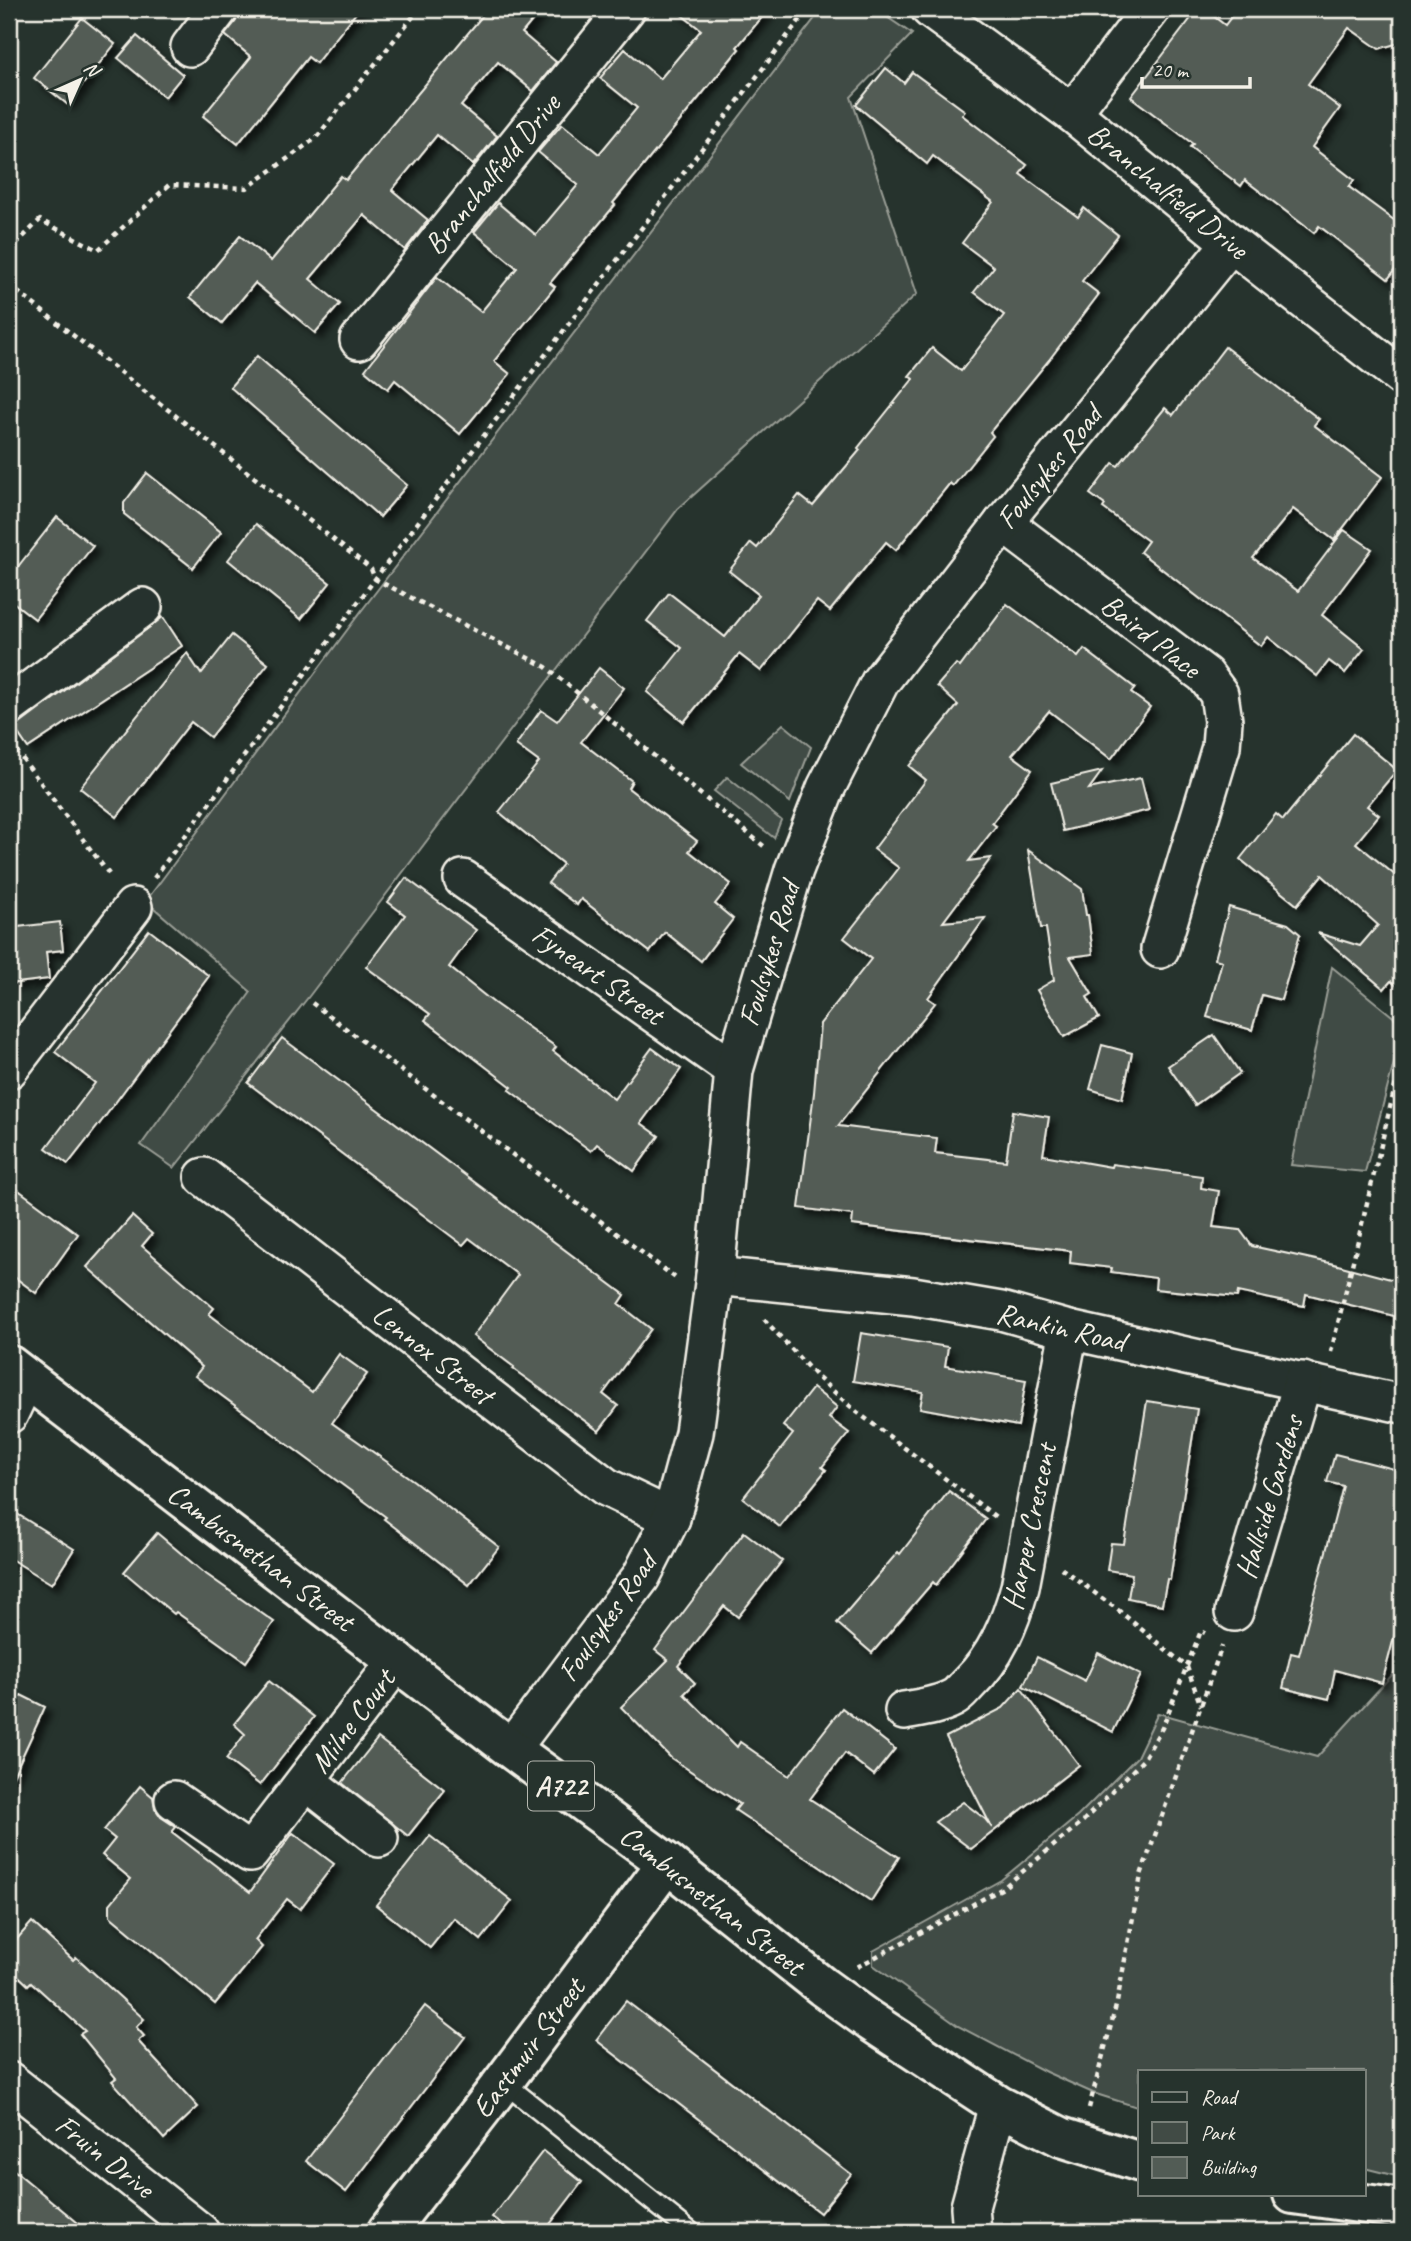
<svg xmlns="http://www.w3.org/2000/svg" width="1411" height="2241" viewBox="0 0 1411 2241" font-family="Caveat,sans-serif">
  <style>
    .green { fill: #414b45; stroke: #9a9e96; stroke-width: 2 }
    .building { fill: #525c55; stroke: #f4f1e8; stroke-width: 2; filter: url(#shadow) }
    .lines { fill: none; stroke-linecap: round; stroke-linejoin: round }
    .lane-casing { stroke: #f4f1e8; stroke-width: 23 }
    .street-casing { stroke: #f4f1e8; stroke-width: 42 }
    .secondary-casing { stroke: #f4f1e8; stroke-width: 44 }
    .primary-casing { stroke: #f4f1e8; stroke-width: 44 }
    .path { stroke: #f4f1e8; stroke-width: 4.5; stroke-dasharray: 5 5; stroke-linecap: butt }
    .lane { stroke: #26332d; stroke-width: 18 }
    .street { stroke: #26332d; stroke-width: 37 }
    .secondary { stroke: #26332d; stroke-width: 38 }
    .primary { stroke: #26332d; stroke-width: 38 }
    .labels { text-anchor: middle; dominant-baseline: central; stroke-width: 6; stroke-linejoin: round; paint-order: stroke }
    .shield { fill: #26332d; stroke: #b6b8b0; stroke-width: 2 }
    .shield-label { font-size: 28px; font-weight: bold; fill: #f4f1e8 }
    .street-label { font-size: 30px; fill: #f4f1e8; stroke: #26332d }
  </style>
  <defs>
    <filter id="shadow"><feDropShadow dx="6" dy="6" stdDeviation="3.5" flood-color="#0009"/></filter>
  </defs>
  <rect width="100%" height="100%" fill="#26332d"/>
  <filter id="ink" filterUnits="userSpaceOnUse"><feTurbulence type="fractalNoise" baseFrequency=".0143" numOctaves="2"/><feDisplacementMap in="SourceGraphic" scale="14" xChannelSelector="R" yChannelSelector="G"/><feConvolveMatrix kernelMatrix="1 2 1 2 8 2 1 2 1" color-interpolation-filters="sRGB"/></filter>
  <g filter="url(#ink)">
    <g class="green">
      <polygon points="822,9 875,9 912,34 851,97 917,294 678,509 310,995 174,1168 141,1145 251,992 146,901 362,610"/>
      <polygon points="783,724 811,747 790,802 741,763"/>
      <polygon points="727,777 781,820 774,838 714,791"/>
      <polygon points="1332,967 1402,1024 1402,1049 1397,1052 1365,1172 1291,1165"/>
      <polygon points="1402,1664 1402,2155 1400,2177 1364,2168 1364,2071 1140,2071 1140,2108 1093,2093 1046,2072 958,2026 873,1965 873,1951 1001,1880 1078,1816 1137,1757 1158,1713 1317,1757"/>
    </g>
    <g class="building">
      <polygon points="240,9 359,9 316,63 308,57 238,144 203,116 251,57 225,35 236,21"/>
      <polygon points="488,9 542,9 522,33 556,62 533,91 498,62 461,106 497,136 473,165 437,135 392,190 428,220 405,250 364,215 310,279 340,304 315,333 255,283 222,323 190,297 240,236 271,261 341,176 346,180"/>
      <polygon points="674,9 769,9 737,47 739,49 613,203 615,205 550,283 555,287 494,361 510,374 460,434 395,380 388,389 365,370 437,277 481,312 517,268 474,232 498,203 536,235 578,185 538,152 562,124 599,154 637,108 600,78 625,49 660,79 701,30"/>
      <polygon points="1198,9 1204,9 1225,25 1237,9 1402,9 1402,42 1379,49 1349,28 1308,84 1340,108 1312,147 1354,180 1349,187 1402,226 1402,260 1388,279 1319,226 1314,233 1245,180 1241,186 1190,147 1193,144 1131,97"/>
      <polygon points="82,18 115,44 67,104 34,78"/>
      <polygon points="137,36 183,75 165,97 118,58"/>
      <polygon points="886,68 904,83 912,72 965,111 962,115 1027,165 1020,174 1078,217 1084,208 1118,235 1082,281 1099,294 1049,360 990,432 993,436 953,486 950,483 896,550 886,542 830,611 817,601 761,671 739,654 684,722 647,692 682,648 647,621 669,593 725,637 759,595 729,571 751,543 757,548 799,495 813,506 860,450 858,448 913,379 909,376 932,348 961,371 1004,315 974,292 994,267 962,243 993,202 933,156 927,164 856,105"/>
      <polygon points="1225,347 1319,419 1314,425 1382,477 1334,540 1293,509 1253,558 1298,591 1344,530 1372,549 1322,615 1364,649 1345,673 1329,661 1317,676 1268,637 1261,646 1140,552 1148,541 1103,508 1105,505 1090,494 1113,463 1118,466 1165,408 1173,415"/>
      <polygon points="257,356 407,485 380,517 230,387"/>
      <polygon points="147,473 221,532 193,568 124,514 124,503"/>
      <polygon points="57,517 93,546 35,619 9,599 9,578"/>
      <polygon points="256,524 330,583 301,619 228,560"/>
      <polygon points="1007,604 1078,657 1084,649 1135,688 1131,693 1150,707 1111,759 1049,711 1012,755 1032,770 992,823 996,826 969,861 991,858 943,922 985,918 928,998 935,1003 838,1126 937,1138 935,1153 1006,1161 1013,1111 1049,1117 1043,1155 1111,1167 1112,1164 1202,1176 1201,1188 1219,1191 1213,1227 1240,1230 1252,1246 1330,1263 1402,1282 1402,1318 1306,1294 1304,1306 1238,1292 1237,1297 1155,1289 1156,1278 1111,1272 1112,1268 1070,1263 1071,1251 852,1225 853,1215 799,1208 814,1093 820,1024 871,959 844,938 899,868 874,849 926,780 909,766 958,705 937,686 956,664 960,667"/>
      <polygon points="163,617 182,646 28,748 13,726 21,723"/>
      <polygon points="232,635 268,664 210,737 191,722 117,817 80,788 187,653 201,674"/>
      <polygon points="599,668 624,688 581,742 632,781 628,788 697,841 689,851 731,884 715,904 733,919 701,961 665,932 650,952 581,899 577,905 548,883 563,864 499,812 539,762 516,745 541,710 557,721"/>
      <polygon points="1353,734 1397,770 1367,806 1379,815 1356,843 1402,881 1402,990 1391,981 1384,989 1318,933 1360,946 1378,925 1322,875 1297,905 1240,859 1276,814 1283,820"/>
      <polygon points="1102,771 1089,789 1141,778 1149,810 1063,831 1051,783"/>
      <polygon points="1028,850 1082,889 1086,915 1088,915 1093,954 1070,957 1092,994 1087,997 1099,1018 1064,1037 1037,990 1054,980 1046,928 1041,928"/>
      <polygon points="406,878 476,930 449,967 494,1003 556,1047 553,1051 614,1099 652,1048 681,1069 641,1123 659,1136 634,1171 597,1144 591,1151 509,1090 512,1087 425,1020 430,1014 366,967 405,915 388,902"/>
      <polygon points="1229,907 1288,924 1300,934 1281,1000 1262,995 1252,1030 1207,1017 1222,961 1215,959"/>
      <polygon points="60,922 63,950 46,952 49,979 9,984 9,928"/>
      <polygon points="149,930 209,976 104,1118 68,1164 46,1148 95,1083 55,1052"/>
      <polygon points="1214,1035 1240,1073 1195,1105 1168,1066"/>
      <polygon points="282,1038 625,1295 619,1304 651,1329 603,1394 618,1406 599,1431 513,1369 514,1367 473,1336 518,1275 469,1238 463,1245 248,1083"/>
      <polygon points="1102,1045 1132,1053 1122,1099 1090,1089"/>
      <polygon points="9,1183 78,1234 36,1293 9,1273"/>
      <polygon points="132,1216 152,1234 142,1246 214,1308 209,1314 312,1392 339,1354 367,1374 332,1423 414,1481 499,1547 469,1585 384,1519 386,1517 195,1376 202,1367 87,1267"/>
      <polygon points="861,1333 948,1347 945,1366 1026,1380 1018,1426 920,1408 923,1392 853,1381"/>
      <polygon points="813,1388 837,1407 829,1418 849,1433 822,1467 826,1470 780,1527 743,1498 793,1434 783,1426"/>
      <polygon points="1147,1401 1197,1409 1170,1580 1167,1579 1162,1605 1128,1598 1132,1574 1107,1570 1111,1543 1124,1544"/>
      <polygon points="1335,1454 1402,1471 1402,1607 1382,1683 1335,1670 1329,1699 1283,1688 1291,1653 1299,1655 1343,1486 1327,1482"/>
      <polygon points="949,1491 986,1519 936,1585 933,1582 872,1653 837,1623 898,1552 900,1554"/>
      <polygon points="9,1509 74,1549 52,1584 9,1558"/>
      <polygon points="744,1532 782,1561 738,1617 724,1606 678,1666 695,1683 684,1694 737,1747 740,1742 789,1776 842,1708 895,1749 874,1775 845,1753 810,1799 899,1857 871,1901 735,1810 740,1804 671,1758 621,1707 668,1660 655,1650"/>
      <polygon points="157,1533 203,1572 274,1622 246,1662 176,1612 174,1614 124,1572"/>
      <polygon points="1098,1653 1141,1675 1113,1732 1023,1686 1037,1657 1085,1681"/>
      <polygon points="269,1681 314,1717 260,1785 226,1759 245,1734 234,1724"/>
      <polygon points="1021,1688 1079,1765 971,1849 935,1822 963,1802 985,1819 992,1828 946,1737 1003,1708"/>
      <polygon points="21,1695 45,1707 9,1785 9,1709"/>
      <polygon points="378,1738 445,1790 408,1836 342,1783"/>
      <polygon points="140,1786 153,1797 155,1808 161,1817 176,1827 172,1832 250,1892 293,1833 334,1864 300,1909 287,1899 255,1940 262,1947 215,2004 110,1916 110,1904 131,1879 102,1855 115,1839 104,1830"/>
      <polygon points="430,1836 512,1901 481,1940 454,1918 430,1948 376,1905"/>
      <polygon points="32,1922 73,1960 76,1957 144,2019 136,2027 144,2036 138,2041 198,2107 164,2139 112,2081 116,2078 80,2034 85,2031 31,1982 28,1985 9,1967 9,1948"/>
      <polygon points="626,2001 851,2174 820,2213 596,2040"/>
      <polygon points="425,2006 465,2037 346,2192 306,2161"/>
      <polygon points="543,2151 582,2182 544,2232 513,2232 492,2217"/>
      <polygon points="9,2166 89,2232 24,2232 9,2220"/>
    </g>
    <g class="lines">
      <g class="lane-casing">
        <polyline id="lane" points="503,2082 691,2232"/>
      </g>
      <g class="street-casing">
        <g id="street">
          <polyline points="930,9 1072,113 1231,243 1402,377"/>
          <polyline points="190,47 219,9"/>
          <polyline points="1072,113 1151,9"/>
          <polyline points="359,340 626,9"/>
          <polyline points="1003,523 1205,675 1219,694 1223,721 1221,747 1160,949"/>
          <polyline points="9,706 143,607"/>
          <polyline points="463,879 734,1070"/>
          <polyline points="9,1069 133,907"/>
          <polyline points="204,1177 606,1487 671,1518"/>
          <polyline points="715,1276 913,1296 1001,1311 1069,1330 1402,1404"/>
          <polyline points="9,1414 26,1378"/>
          <polyline points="1234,1612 1303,1381"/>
          <path d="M904,1711C920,1708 938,1706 953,1698C959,1695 964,1688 969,1683C996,1657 1010,1623 1020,1587L1069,1330"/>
          <polyline points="511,1749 641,1577 671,1518 694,1433 715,1276 734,1070 794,870 826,788 880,682 1003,523 1231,243"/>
          <polyline points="306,1781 379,1838"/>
          <polyline points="174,1800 250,1853 397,1661"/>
          <polyline points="9,2081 200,2232"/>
          <polyline points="972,2232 970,2207 998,2105"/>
        </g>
      </g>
      <g class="secondary-casing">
        <polyline id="secondary" points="387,2232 503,2082 667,1863"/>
      </g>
      <g class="primary-casing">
        <g id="primary">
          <polyline points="9,1365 511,1749 667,1863 823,1987 870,2021 998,2105 1061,2137 1140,2162"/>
          <polyline points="1293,2194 1402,2209"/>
        </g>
      </g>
      <g class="path">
        <polyline points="9,251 40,220 98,250 169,185 247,188 316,138 419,9"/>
        <polyline points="9,285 371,569 375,579 546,667 766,848"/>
        <polyline points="10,742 112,878"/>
        <polyline points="154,878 375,579 808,9"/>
        <polyline points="312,1003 677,1279"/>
        <polyline points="764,1319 815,1375 857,1412 996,1517"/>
        <polyline points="1331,1352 1402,1058"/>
        <polyline points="1061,1568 1118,1610 1187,1667 1201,1706"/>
        <polyline points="857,1967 1003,1888 1083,1821 1143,1760 1162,1728 1201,1631 1205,1633"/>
        <polyline points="1089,2108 1117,2002 1141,1875 1222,1646"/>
      </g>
      <use href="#lane" class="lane"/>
      <use href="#street" class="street"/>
      <use href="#secondary" class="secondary"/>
      <use href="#primary" class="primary"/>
    </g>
  </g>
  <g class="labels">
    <rect class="shield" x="528" y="1761.5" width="66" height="49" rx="5"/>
    <g class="shield-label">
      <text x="561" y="1786">A722</text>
    </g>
    <g class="street-label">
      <text transform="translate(492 174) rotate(-51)">Branchalfield Drive</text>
      <text transform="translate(1168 191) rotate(39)">Branchalfield Drive</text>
      <text transform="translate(1049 467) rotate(-51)">Foulsykes Road</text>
      <text transform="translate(1151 636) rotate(38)">Baird Place</text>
      <text transform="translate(769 954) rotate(-73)">Foulsykes Road</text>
      <text transform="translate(598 974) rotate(35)">Fyneart Street</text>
      <text transform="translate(1061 1327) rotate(13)">Rankin Road</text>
      <text transform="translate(433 1354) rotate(38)">Lennox Street</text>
      <text transform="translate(1269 1497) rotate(-73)">Hallside Gardens</text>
      <text transform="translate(1029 1527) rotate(-78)">Harper Crescent</text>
      <text transform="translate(261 1557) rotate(37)">Cambusnethan Street</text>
      <text transform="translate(607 1617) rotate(-55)">Foulsykes Road</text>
      <text transform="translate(352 1721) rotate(-53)">Milne Court</text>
      <text transform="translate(712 1900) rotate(38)">Cambusnethan Street</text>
      <text transform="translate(528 2048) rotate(-53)">Eastmuir Street</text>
      <text transform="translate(105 2156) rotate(38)">Fruin Drive</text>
    </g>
  </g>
  <rect width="1411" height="2241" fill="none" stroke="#26332d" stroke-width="35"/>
  <rect x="18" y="18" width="1376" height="2206" fill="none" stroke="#f4f1e8" stroke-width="2.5" filter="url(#ink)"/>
  <rect x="1138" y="2070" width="228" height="126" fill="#26332d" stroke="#787f78" stroke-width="2"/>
  <rect x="1152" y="2092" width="35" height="10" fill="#26332d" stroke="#787f78" stroke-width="2"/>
  <text x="1201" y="2104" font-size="21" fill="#f4f1e8">Road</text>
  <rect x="1152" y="2122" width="35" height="21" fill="#414b45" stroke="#787f78" stroke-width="2"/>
  <text x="1201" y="2140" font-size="21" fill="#f4f1e8">Park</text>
  <rect x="1152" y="2157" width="35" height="21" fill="#525c55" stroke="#787f78" stroke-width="2"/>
  <text x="1201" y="2174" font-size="21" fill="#f4f1e8">Building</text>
  <g transform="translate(80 80) rotate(45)" stroke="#26332d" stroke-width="5" paint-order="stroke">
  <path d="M0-5L12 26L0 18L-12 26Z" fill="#f4f1e8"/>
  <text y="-10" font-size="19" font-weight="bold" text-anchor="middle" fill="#f4f1e8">N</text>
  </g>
  <path d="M1142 77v10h108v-10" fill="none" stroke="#f4f1e8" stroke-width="3.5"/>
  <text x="1152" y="77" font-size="21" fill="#f4f1e8" stroke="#26332d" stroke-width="5" paint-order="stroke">20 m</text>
</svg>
